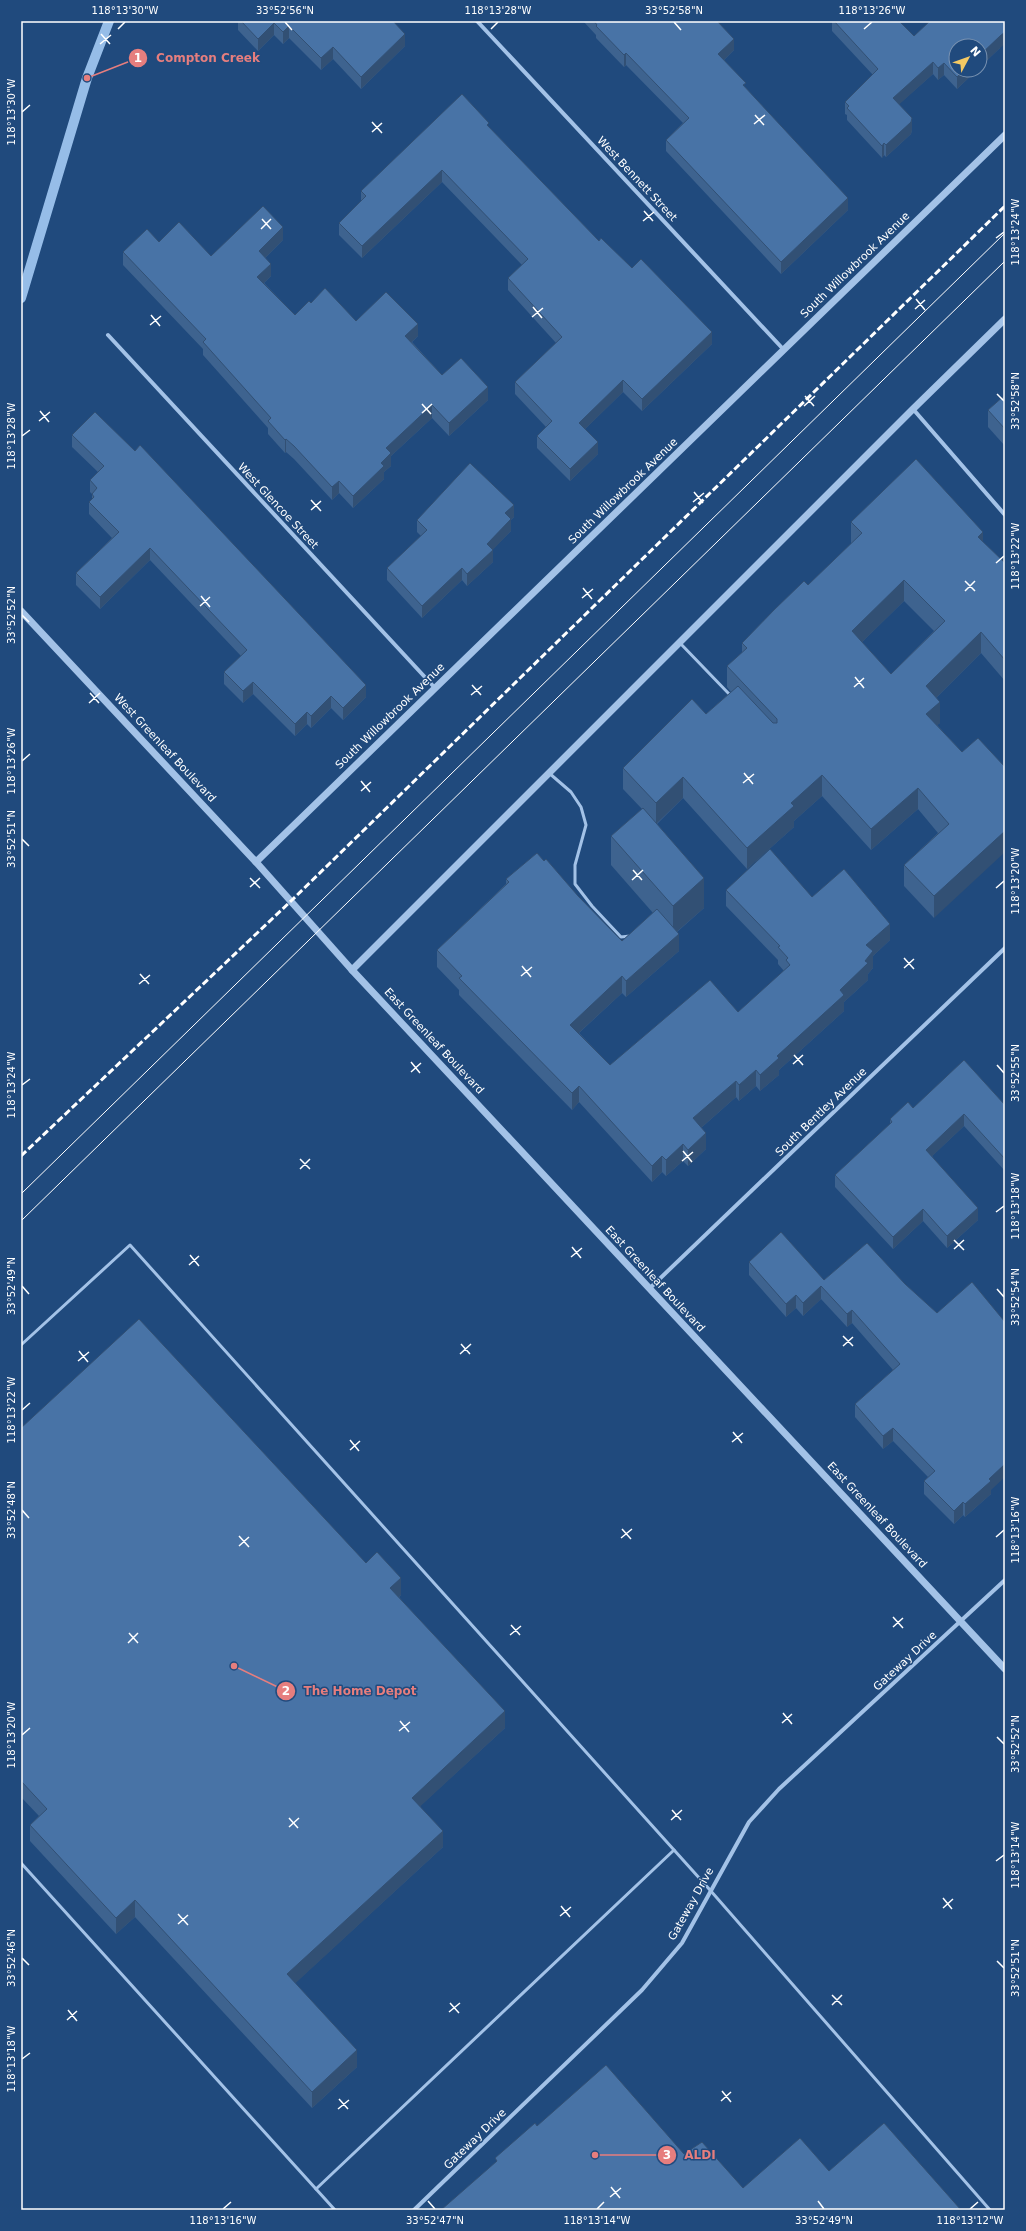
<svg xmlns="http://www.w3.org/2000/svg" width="1026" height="2231" viewBox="0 0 1026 2231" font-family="'DejaVu Sans',sans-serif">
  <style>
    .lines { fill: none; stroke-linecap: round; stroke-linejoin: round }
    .stream { stroke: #96bde8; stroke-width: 10 }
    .service { stroke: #a3c2e7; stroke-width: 3 }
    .minor { stroke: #a3c2e7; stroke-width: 4 }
    .tertiary { stroke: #a3c2e7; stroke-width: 7 }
    .tram { stroke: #fff; stroke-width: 1 }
    .rail { stroke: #fff; stroke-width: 3; stroke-dasharray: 7 3; stroke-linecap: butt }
    .wall { fill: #3e638f; fill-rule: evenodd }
    .shaded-wall { fill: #325074 }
    .building { fill: #4873a6; stroke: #325074; fill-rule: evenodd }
    .ticks { fill: none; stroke: #fff; stroke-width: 1.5 }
    .labels { text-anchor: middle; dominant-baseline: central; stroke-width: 3; stroke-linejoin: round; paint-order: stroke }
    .street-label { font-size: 11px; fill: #fff; stroke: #204a7d }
    .leader { fill: none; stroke: #e67e7e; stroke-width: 1.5 }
    .callout-dot { fill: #e67e7e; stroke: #204a7d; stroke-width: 1.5 }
    .mark-label { font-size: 12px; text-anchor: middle; font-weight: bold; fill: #fff }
    .callout-label { font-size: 12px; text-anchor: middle; font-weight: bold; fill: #e67e7e; stroke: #204a7d; stroke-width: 3; stroke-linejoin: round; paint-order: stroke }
    .neatline { fill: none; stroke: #fff; stroke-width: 1.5 }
    .ticks-label { font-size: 10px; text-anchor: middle; fill: #fff }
  </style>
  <rect width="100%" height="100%" fill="#204a7d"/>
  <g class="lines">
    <polyline class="stream" points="21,298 87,78 109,21"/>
    <g class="service">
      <polyline points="679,642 731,696"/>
      <polyline points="549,773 571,792 581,807 586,825 575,865 575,884 592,906 621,937 630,936"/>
      <polyline points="21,1345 130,1245 710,1890 990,2210"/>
      <polyline points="21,1863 335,2210"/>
      <polyline points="316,2189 674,1850"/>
    </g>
    <g class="minor">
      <polyline points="477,21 784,350"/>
      <polyline points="108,335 435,688"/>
      <polyline points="913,409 1005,515"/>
      <polyline points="649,1289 1005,948"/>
      <polyline points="414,2210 642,1990 682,1943 749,1822 779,1789 1005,1580"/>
    </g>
    <g class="tertiary">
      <polyline points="21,611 256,862 352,970 1005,1669"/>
      <polyline points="256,862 1005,135"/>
      <polyline points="352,970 913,409 1005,319"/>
    </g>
    <g class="tram">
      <polyline points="21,1194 1005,233"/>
      <polyline points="21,1221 1005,261"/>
    </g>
    <polyline class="rail" points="21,1156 291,901 1005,206"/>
  </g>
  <g class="wall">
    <polygon points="238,21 393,21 405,46 361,89 333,59 321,70 289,38 283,44 274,35 258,51 238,30"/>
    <polygon points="583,21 717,21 734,50 724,60 746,88 848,210 781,274 666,151 666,140 683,123 626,65 624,67 596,38 596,35"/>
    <polygon points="832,21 899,21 914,36 1000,48 980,67 980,46 977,70 957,89 944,75 938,80 933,74 899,104 912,130 911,134 886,157 884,155 882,158 847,120 847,115 845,114 845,102 873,75 832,31"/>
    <polygon points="489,127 599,241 632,268 712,344 642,411 623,392 585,429 598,454 570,481 537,448 537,436 546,427 515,394 515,382 556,343 508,290 508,278 522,265 442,182 362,258 339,235 339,223 361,201 361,191"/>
    <polygon points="283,240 265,258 271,276 264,283 295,315 311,303 356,321 418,336 412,342 442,375 488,400 449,436 432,418 391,456 391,466 384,472 384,479 353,508 339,493 332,500 294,459 286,452 285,453 268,434 268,428 203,355 203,349 123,265 123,252 211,256"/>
    <polygon points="1005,395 1005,446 988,427 988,410"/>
    <polygon points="72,435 366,697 343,720 331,708 311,728 307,724 295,736 253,694 243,703 224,684 224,672 241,656 150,560 100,609 76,585 76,573 112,538 89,514 89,502 92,499 92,494 90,492 90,480 98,472 72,447"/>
    <polygon points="514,517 511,520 511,531 492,550 493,562 467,586 462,580 422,618 387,580 387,568 421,536 417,532 417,520"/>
    <path d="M851,522L983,542L1005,563V681L981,653L936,698L940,723L937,725L962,752L934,918L904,886V865L938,833L918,809L871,850L822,796L794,821V827L747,869L683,798L657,824L704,908L677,932L679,951L626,997L622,993L579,1033L610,1065L738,1012L784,971L778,964V960L726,906V890L812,897L890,940L873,956V968L868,974V980L844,1002V1011L779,1070V1075L760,1091L756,1086L739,1101L736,1097L701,1128L706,1149L688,1166L683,1161L666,1176L662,1172L652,1182L579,1102L572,1110L459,995V990L437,967V950L506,884V879L544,861L622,941L653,913L611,865V836L642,809L623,789V768L706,714L731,692L727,687V666L742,653V643L808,585L851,544ZM904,601L934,631L891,674L862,642Z"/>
    <polygon points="1005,1001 1005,1015 1004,1014 1004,1002"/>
    <polygon points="1005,1105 1005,1171 964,1126 932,1156 978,1220 947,1248 923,1221 893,1249 835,1187 835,1175 890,1124 890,1119 913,1108"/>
    <polygon points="867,1243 991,1490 991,1494 965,1517 963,1515 954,1524 924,1494 924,1481 928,1477 893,1441 883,1449 855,1417 855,1404 893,1370 852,1323 847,1327 821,1299 803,1316 796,1308 786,1317 749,1275 749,1262 824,1280"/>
    <polygon points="21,1428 366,1563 401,1595 399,1597 505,1728 420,1806 443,1847 295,1983 357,2067 312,2108 135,1917 116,1934 30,1841 30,1825 39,1816 21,1797"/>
  </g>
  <g class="shaded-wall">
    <polygon points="274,23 274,35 258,51 258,39"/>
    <polygon points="289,26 289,38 283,44 283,32"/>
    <polygon points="1005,32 1005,44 1000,48 980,67 980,55 1000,36"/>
    <polygon points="405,34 405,46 361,89 361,77"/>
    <polygon points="734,39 734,50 718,66 718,54"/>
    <polygon points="333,47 333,59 321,70 321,58"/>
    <polygon points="626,53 626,65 624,67 624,55"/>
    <polygon points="933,62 933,74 893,110 893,98"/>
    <polygon points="944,63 944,75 938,80 938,68"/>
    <polygon points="964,70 977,70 957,89 957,77"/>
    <polygon points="912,118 912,130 911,134 886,157 886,145"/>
    <polygon points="884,143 884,155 882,158 882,146"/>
    <polygon points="442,170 442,182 362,258 362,246"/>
    <polygon points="848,198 848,210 781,274 781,262"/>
    <polygon points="283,227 283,240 259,264 259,251"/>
    <polygon points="271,264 271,276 257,290 257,277"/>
    <polygon points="418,324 418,336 405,348 405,336"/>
    <polygon points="712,332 712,344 642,411 642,399"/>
    <polygon points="623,380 623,392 579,435 579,423"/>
    <polygon points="488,387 488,400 449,436 449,423"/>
    <polygon points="432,405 432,418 391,456 391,466 384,472 384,479 353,508 353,496 381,463 386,448"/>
    <polygon points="286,439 286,452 285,453 285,440"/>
    <polygon points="598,442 598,454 570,481 570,469"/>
    <polygon points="339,481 339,493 332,500 332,487"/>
    <polygon points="514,505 514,517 511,520 511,531 487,556 487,544 505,513"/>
    <polygon points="983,532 983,553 978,537"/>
    <polygon points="150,548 150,560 100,609 100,597"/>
    <polygon points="493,550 493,562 467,586 467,574"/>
    <polygon points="462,568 462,580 422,618 422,606"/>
    <polygon points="904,580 904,601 852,652 852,631"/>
    <polygon points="981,632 981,653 926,708 926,686"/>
    <polygon points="253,682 253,694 243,703 243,691"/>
    <polygon points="366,685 366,697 343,720 343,708"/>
    <polygon points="331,696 331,708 311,728 311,716"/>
    <polygon points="940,702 940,723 926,735 926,714"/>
    <polygon points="307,712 307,724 295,736 295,724"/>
    <polygon points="822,775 822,796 794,821 794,827 747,869 747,848 791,803"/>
    <polygon points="683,777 683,798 656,824 656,803"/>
    <polygon points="918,788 918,809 871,850 871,829"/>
    <polygon points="1005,831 1005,852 934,918 934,896"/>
    <polygon points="704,878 704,908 673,935 673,906"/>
    <polygon points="890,924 890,940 873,956 873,968 868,974 868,980 844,1002 844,1011 779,1070 779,1075 760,1091 760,1075 777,1056 840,990 866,945"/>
    <polygon points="679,934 679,951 626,997 626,981"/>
    <polygon points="622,976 622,993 570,1041 570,1025"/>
    <polygon points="756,1070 756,1086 739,1101 739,1085"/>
    <polygon points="736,1081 736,1097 693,1135 693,1118"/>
    <polygon points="579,1086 579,1102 572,1110 572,1093"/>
    <polygon points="964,1114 964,1126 926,1162 926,1150"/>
    <polygon points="706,1133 706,1149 688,1166 688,1150"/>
    <polygon points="683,1144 683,1161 666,1176 666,1160"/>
    <polygon points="662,1156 662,1172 652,1182 652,1166"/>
    <polygon points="978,1208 978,1220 947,1248 947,1236"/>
    <polygon points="923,1209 923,1221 893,1249 893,1237"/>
    <polygon points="821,1286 821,1299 803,1316 803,1303"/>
    <polygon points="796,1295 796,1308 786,1317 786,1304"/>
    <polygon points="852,1310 852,1323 847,1327 847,1314"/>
    <polygon points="893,1428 893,1441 883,1449 883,1436"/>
    <polygon points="1005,1464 1005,1477 991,1490 991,1494 965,1517 965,1504 989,1479"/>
    <polygon points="963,1502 963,1515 954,1524 954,1511"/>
    <polygon points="401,1578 401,1595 390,1604 390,1588"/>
    <polygon points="505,1711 505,1728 412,1814 412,1798"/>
    <polygon points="443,1831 443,1847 287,1991 287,1974"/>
    <polygon points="135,1900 135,1917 116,1934 116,1918"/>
    <polygon points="357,2050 357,2067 312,2108 312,2092"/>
  </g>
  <g class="building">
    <polygon points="241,21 393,21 405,34 361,77 333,47 321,58 289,26 283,32 274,23 258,39"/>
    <polygon points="594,21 717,21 734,39 718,54 746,83 743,85 848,198 781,262 666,140 689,118 626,53 624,55 596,26 597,25"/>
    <polygon points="834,21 899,21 914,36 930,21 1005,21 1005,32 1000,36 980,55 980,46 956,46 956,70 964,70 957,77 944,63 938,68 933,62 893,98 912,118 911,122 886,145 884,143 882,146 847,108 849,106 845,102 878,69"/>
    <polygon points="462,94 489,123 487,125 599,241 601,238 632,268 641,259 712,332 642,399 623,380 579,423 598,442 570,469 537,436 552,421 515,382 562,337 508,278 528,259 442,170 362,246 339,223 366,196 361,191"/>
    <polygon points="263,206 283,227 259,251 271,264 257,277 295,315 309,301 311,303 325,288 356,321 386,292 418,324 405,336 442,375 461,358 488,387 449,423 432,405 386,448 391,453 381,463 384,466 353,496 339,481 332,487 294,446 286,439 285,440 268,421 271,418 203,342 206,339 123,252 147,229 159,242 179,222 211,256"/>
    <polygon points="1005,395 1005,429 988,410"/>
    <polygon points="95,412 135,451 140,445 366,685 343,708 331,696 311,716 307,712 295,724 253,682 243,691 224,672 247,650 150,548 100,597 76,573 119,532 89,502 94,497 92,494 97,488 90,480 104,466 72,435"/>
    <path d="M916,459L983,532L978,537L1005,563V660L981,632L926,686L940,702L926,714L962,752L978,738L1005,767V831L934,896L904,865L949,824L918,788L871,829L822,775L791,803L794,806L747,848L683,777L656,803L623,768L692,699L706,714L738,686L773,723H777V719L727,666L747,648L742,643L774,610L804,581L808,585L862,533L851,522ZM904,580L945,621L891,674L852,631Z"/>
    <polygon points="470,463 514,505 505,513 511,519 487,544 493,550 467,574 462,568 422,606 387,568 427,530 417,520"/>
    <polygon points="643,808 704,878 673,906 611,836"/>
    <polygon points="770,849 812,897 844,869 890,924 866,945 873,951 865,961 868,963 840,990 844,995 777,1056 779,1058 760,1075 756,1070 739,1085 736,1081 693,1118 706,1133 688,1150 683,1144 666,1160 662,1156 652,1166 579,1086 572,1093 459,978 462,976 437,950 509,882 506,879 537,853 544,861 546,859 578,896 622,941 657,909 679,934 626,981 622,976 570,1025 610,1065 710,980 738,1012 790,965 786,960 788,958 778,947 780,946 726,890"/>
    <polygon points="964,1060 1005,1105 1005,1159 964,1114 926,1150 978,1208 947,1236 923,1209 893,1237 835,1175 892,1122 890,1119 908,1102 913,1108"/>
    <polygon points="781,1232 824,1280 867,1243 905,1284 937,1313 972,1282 1005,1322 1005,1464 989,1479 991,1481 965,1504 963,1502 954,1511 924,1481 935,1471 893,1428 883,1436 855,1404 900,1364 852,1310 847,1314 821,1286 803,1303 796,1295 786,1304 749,1262"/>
    <polygon points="139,1319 366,1563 377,1552 401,1578 390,1588 505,1711 412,1798 443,1831 287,1974 357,2050 312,2092 135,1900 116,1918 30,1825 47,1809 21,1781 21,1428"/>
    <polygon points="606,2065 684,2154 702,2142 743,2188 800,2138 829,2171 884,2123 961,2210 441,2210 497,2161 495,2158 535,2123 537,2126"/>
  </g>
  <path class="ticks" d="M285,22L292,30M674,22L681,30M118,29L125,22M491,29L498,22M864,29L872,22M101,34L110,44M100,44L111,35M22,112L30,105M755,115L764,125M372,122L382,133M754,124L765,115M372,132L382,123M644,211L653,221M262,219L271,229M643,221L654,212M261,229L271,219M996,238L1004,232M916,299L925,310M533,307L542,318M915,309L925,300M151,315L160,326M532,317L543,308M150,325L161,316M997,394L1004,401M805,396L814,406M422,404L431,414M804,406L815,396M40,411L49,422M422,413L432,404M39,421L50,412M22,436L30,430M694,492L703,503M311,500L321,511M693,502L704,493M311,510L321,501M996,563L1004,556M965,581L975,591M583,588L592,599M965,591L975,581M201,596L210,607M582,598L593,589M200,606L210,597M22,615L29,622M855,677L864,688M472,685L481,695M854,687L864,678M90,693L99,703M471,695L482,686M89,703L100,693M22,761L30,754M744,773L753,784M361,781L370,792M743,783L754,774M361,791L371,782M22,839L29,846M633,870L642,880M250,878L260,888M632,880L643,870M250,887L260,878M996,888L1004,881M904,958L914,969M522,966L531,977M904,968L914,959M140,974L149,984M521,976L532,967M139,984L150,975M794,1055L803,1065M411,1062L420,1073M793,1064L803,1055M997,1065L1004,1073M411,1072L421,1063M22,1085L30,1079M683,1151L692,1162M300,1159L310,1169M682,1161L693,1152M300,1169L310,1159M996,1212L1004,1206M954,1240L964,1250M572,1247L581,1258M954,1249L964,1240M190,1255L199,1266M571,1257L582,1248M189,1265L199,1256M22,1286L29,1294M997,1289L1004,1297M843,1336L853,1346M461,1344L470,1354M843,1346L853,1337M79,1351L88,1362M460,1354L471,1344M78,1361L89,1352M22,1410L30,1403M733,1432L742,1443M350,1440L359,1451M732,1442L743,1433M350,1450L360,1441M22,1510L29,1518M622,1529L631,1539M239,1536L249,1547M996,1537L1004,1530M621,1538L632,1529M239,1546L249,1537M893,1617L903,1628M511,1625L520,1635M893,1627L903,1618M129,1633L138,1643M510,1635L521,1626M128,1643L138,1633M783,1713L792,1724M400,1721L409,1732M782,1723L792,1714M399,1731L410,1722M22,1735L30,1728M997,1737L1004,1744M672,1810L681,1820M289,1818L298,1828M671,1820L682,1810M289,1827L299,1818M996,1861L1004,1855M943,1898L952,1909M561,1906L570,1917M943,1908L953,1899M178,1914L188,1925M560,1916L571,1907M178,1924L188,1915M22,1958L29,1965M997,1961L1004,1968M832,1995L842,2005M450,2003L459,2013M832,2005L842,1995M68,2010L77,2021M449,2012L460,2003M67,2020L77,2011M22,2059L30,2053M722,2091L731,2102M339,2099L348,2109M721,2101L731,2092M338,2109L349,2100M611,2187L620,2198M610,2197L621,2188M428,2201L435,2209M818,2201L824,2209M223,2209L231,2202M597,2209L604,2202M970,2209L978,2202"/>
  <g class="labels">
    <g class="street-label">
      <text transform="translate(637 179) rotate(47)">West Bennett Street</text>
      <text transform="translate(855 265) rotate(-44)">South Willowbrook Avenue</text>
      <text transform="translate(623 491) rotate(-44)">South Willowbrook Avenue</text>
      <text transform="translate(278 506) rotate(47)">West Glencoe Street</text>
      <text transform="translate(390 716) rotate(-44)">South Willowbrook Avenue</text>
      <text transform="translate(165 748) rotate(47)">West Greenleaf Boulevard</text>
      <text transform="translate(434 1041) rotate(47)">East Greenleaf Boulevard</text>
      <text transform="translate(821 1112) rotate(-44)">South Bentley Avenue</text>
      <text transform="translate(655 1279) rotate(47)">East Greenleaf Boulevard</text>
      <text transform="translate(877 1515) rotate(47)">East Greenleaf Boulevard</text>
      <text transform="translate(905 1661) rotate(-43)">Gateway Drive</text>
      <text transform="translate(691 1904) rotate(-61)">Gateway Drive</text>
      <text transform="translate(475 2139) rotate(-44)">Gateway Drive</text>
    </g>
  </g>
  <path class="leader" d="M87 78L138 58M234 1666L286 1691M595 2155L667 2155"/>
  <g class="callout-dot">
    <circle cx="87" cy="78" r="4"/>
    <circle cx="234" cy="1666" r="4"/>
    <circle cx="595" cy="2155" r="4"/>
    <circle cx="138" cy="58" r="10"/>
    <circle cx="286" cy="1691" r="10"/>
    <circle cx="667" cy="2155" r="10"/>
  </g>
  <g class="mark-label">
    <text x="138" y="62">1</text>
    <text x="286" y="1695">2</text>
    <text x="667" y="2159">3</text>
  </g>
  <g class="callout-label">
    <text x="208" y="62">Compton Creek</text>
    <text x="360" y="1695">The Home Depot</text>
    <text x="700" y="2159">ALDI</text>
  </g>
  <rect width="1026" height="2231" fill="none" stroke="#204a7d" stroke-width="44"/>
  <g transform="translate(968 58) rotate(49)"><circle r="19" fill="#204a7d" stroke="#7992b1"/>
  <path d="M0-3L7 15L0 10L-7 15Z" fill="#f4c963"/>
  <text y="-6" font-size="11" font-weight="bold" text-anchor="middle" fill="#ffffff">N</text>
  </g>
  <rect x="22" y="22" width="982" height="2187" class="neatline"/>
  <g class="ticks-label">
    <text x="125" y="14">118°13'30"W</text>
    <text x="285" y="14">33°52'56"N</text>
    <text x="498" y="14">118°13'28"W</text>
    <text x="674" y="14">33°52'58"N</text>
    <text x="872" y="14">118°13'26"W</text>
    <text transform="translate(11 112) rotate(-90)" y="4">118°13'30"W</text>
    <text transform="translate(1015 232) rotate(-90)" y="4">118°13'24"W</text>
    <text transform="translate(1015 401) rotate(-90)" y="4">33°52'58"N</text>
    <text transform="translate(11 436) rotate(-90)" y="4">118°13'28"W</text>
    <text transform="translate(1015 556) rotate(-90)" y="4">118°13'22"W</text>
    <text transform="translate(11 615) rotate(-90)" y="4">33°52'52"N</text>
    <text transform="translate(11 761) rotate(-90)" y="4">118°13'26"W</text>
    <text transform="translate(11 839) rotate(-90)" y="4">33°52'51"N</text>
    <text transform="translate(1015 881) rotate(-90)" y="4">118°13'20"W</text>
    <text transform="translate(1015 1073) rotate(-90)" y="4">33°52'55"N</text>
    <text transform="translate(11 1085) rotate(-90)" y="4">118°13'24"W</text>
    <text transform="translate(1015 1206) rotate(-90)" y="4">118°13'18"W</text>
    <text transform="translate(11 1286) rotate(-90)" y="4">33°52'49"N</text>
    <text transform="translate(1015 1297) rotate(-90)" y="4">33°52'54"N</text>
    <text transform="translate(11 1410) rotate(-90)" y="4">118°13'22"W</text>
    <text transform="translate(11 1510) rotate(-90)" y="4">33°52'48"N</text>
    <text transform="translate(1015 1530) rotate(-90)" y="4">118°13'16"W</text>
    <text transform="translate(11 1735) rotate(-90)" y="4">118°13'20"W</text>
    <text transform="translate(1015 1744) rotate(-90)" y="4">33°52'52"N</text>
    <text transform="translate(1015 1855) rotate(-90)" y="4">118°13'14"W</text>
    <text transform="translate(11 1958) rotate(-90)" y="4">33°52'46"N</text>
    <text transform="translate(1015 1968) rotate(-90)" y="4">33°52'51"N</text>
    <text transform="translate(11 2059) rotate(-90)" y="4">118°13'18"W</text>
    <text x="223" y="2224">118°13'16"W</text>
    <text x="435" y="2224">33°52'47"N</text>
    <text x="597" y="2224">118°13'14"W</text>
    <text x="824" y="2224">33°52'49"N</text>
    <text x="970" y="2224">118°13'12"W</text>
  </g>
</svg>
